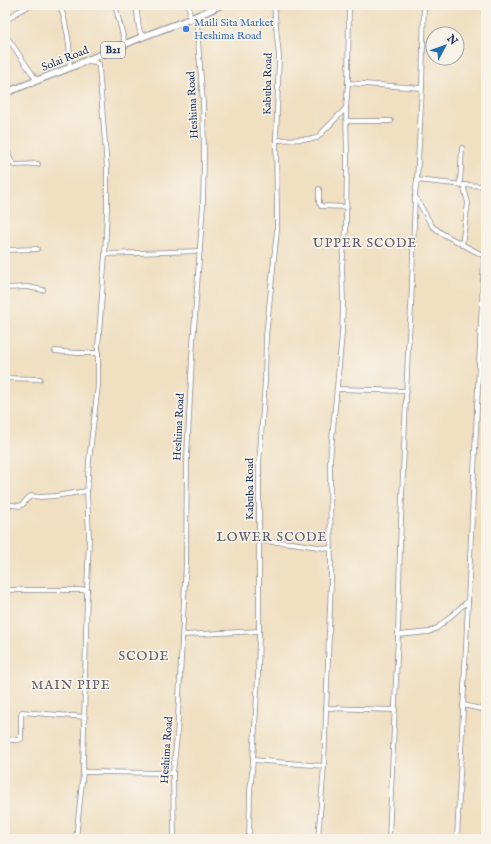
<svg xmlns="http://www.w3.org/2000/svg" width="491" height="844" viewBox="0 0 491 844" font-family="'IM FELL English',serif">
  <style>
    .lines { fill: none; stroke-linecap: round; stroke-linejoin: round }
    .minor-casing { stroke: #868790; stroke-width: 5.5 }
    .highway-casing { stroke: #868790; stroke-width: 8 }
    .minor { stroke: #fff; stroke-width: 4 }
    .highway { stroke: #fff; stroke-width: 6 }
    .shop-dot { fill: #3f7fe0; stroke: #f7f3e8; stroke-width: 1.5 }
    .labels { text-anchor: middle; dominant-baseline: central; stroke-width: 3.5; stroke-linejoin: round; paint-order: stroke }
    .shield { fill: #f7f3e8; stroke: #5d6a87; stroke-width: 1 }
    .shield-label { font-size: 10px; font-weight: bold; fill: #1b2f5e }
    .shop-label { font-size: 11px; fill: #366cbe; stroke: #f7f3e8; text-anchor: start }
    .street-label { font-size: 11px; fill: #1b2f5e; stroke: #f7f3e8 }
    .quarter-label { font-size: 13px; letter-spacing: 1px; fill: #5e5a6b; stroke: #f7f3e8 }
  </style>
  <rect width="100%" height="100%" fill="#f7f3e8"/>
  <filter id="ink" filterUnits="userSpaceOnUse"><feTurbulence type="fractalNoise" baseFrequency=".025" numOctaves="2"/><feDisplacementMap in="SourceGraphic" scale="8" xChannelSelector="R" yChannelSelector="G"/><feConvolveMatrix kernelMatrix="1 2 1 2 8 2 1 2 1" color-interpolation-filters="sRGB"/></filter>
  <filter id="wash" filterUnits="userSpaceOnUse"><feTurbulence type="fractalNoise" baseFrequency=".012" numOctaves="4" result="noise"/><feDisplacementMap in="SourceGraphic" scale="16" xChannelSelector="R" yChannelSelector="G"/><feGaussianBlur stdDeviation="0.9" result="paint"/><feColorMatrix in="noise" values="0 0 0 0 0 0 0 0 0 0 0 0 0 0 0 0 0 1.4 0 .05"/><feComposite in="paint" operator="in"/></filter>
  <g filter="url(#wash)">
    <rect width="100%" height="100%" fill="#f0dfc1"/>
  </g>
  <g filter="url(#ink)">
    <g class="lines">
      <g class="minor-casing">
        <g id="minor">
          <path d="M60,5C66,22 72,50 69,68"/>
          <polyline points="115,5 125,44"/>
          <polyline points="136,5 139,28 142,37"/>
          <polyline points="189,5 190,19"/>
          <polyline points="477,5 486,6"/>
          <polyline points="423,7 447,5"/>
          <polyline points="5,21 19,11 31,5"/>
          <polyline points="5,34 37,81"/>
          <polyline points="348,83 422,88"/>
          <polyline points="347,121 391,121"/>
          <path d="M5,140C7,148 8,159 14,165L38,164"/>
          <polyline points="276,140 311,139 317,138 346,108"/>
          <polyline points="417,180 464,185 486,186"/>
          <polyline points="460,184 462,148"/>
          <polyline points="319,189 319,203 321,206 347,207"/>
          <polyline points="415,196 432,226 443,234 486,257"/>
          <path d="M462,245L468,203C467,197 464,192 464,185"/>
          <polyline points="5,250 37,249"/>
          <polyline points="105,254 200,251"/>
          <polyline points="5,288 28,287 43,290"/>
          <polyline points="480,333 486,329"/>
          <polyline points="55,351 76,353 98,353"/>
          <polyline points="5,378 40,379"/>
          <polyline points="337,389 407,391"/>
          <polyline points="5,504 20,506 23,504 28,498 31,496 41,497 55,496 87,491"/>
          <polyline points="259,541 292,543 331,549"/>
          <polyline points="5,590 87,590"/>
          <polyline points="183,635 259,631"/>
          <polyline points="398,635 429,632 437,628 468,601"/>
          <polyline points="463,705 486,710"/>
          <polyline points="326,708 395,710"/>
          <polyline points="5,740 18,740 21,739 21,715 22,712 85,717"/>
          <polyline points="253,760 324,766"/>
          <polyline points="83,772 173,773"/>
          <polyline points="76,839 83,772 87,590 89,538 87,491 88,478 89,460 98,385 98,348 105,254 107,210 107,168 99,68 99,64 95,62 88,61"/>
          <polyline points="174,839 173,773 177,736 186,562 187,457 192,357 203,205 204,156 203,103 196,16"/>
          <polyline points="249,839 250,792 253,760 258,677 259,631 259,465 265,381 266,336 277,230 277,213 276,140 279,57 274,5"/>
          <polyline points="318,839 324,766 331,580 330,460 342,334 343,303 342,265 346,230 347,158 346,108 348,83 349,5"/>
          <polyline points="389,839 398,635 400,546 408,349 411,309 415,195 417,180 422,88 424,5"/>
          <polyline points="457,839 484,257"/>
        </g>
      </g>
      <g class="highway-casing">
        <polyline id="highway" points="5,93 69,68 142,37 190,19 221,5"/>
      </g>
      <use href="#minor" class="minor"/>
      <use href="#highway" class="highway"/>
    </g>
  </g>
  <circle class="shop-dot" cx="186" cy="29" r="4"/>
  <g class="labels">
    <rect class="shield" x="101" y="42" width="24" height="16" rx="3"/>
    <g class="shield-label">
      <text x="113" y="50">B21</text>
    </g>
    <g class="shop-label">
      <text x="194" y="23">Maili Sita Market<tspan x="194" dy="13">Heshima Road</tspan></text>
    </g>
    <g class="street-label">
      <text transform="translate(65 59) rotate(-22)">Solai Road</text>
      <text transform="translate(268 84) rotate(-89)">Kabuba Road</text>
      <text transform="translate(193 105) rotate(-93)">Heshima Road</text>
      <text transform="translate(179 427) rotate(-87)">Heshima Road</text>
      <text transform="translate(250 489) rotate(-90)">Kabuba Road</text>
      <text transform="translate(167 750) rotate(-86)">Heshima Road</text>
    </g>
    <g class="quarter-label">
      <text x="365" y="243">UPPER SCODE</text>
      <text x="272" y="537">LOWER SCODE</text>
      <text x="144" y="656">SCODE</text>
      <text x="71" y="685">MAIN PIPE</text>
    </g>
  </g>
  <rect width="491" height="844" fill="none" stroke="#f7f3e8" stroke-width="20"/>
  <g transform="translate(445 46) rotate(49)"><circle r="19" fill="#f7f3e8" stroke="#9fa5b1"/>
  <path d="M0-3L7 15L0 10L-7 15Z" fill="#1f6fb2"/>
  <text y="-6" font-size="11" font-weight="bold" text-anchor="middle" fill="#1b2f5e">N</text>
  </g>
</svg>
